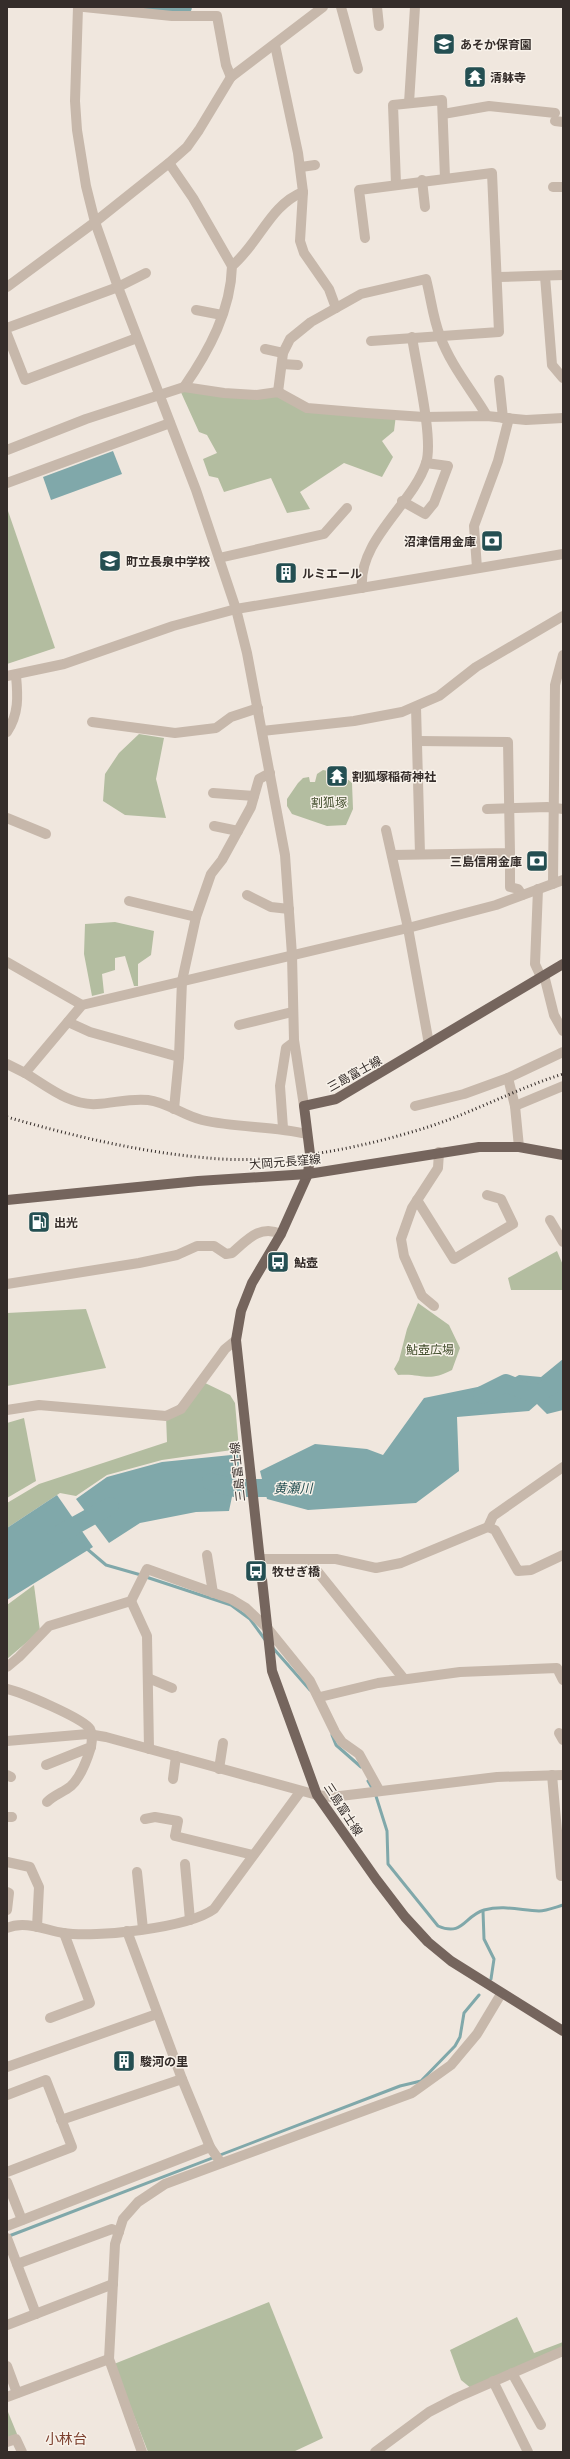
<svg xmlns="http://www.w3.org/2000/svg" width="570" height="2459" viewBox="0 0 570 2459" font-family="Commissioner,'Noto Sans JP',sans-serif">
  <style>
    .green { fill: #b3bda0 }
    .water { fill: #80a8aa }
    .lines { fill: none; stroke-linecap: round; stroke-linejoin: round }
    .stream { stroke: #80a8aa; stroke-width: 3 }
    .river { stroke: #80a8aa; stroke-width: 18 }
    .minor { stroke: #c7b8ab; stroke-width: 10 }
    .tertiary { stroke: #c7b8ab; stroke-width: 10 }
    .primary { stroke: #75655d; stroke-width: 10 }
    .rail { stroke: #352d2a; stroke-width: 3; stroke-dasharray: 1 3; stroke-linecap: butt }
    .labels { text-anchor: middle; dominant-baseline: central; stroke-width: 3; stroke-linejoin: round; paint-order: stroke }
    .poi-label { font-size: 12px; font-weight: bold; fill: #352d2a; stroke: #f8f2ea; text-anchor: start }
    .park-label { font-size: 12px; fill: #455130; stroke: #f8f2ea }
    .street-label { font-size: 12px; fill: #352d2a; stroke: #f8f2ea }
    .water-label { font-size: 13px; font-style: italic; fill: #244f52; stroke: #f8f2ea }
    .quarter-label { font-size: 14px; fill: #7b3e2c; stroke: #f8f2ea }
  </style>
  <rect width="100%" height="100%" fill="#f0e7de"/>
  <g class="green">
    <polygon points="179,388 277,395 308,410 396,415 394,431 382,441 393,457 382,477 344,463 300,492 310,509 287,513 271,478 224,492 218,478 209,476 203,459 217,453 207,435 199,432"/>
    <polygon points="7,508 55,648 7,664"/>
    <polygon points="139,734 164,738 156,779 166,818 125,815 103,801 105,774 119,753"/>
    <polygon points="338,767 343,768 345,777 352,783 353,809 346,825 327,826 292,814 287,806 287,799 298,783 303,778 309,777 310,782 315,782 317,774 323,770 328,771"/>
    <polygon points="115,922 154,931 151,955 138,964 138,986 134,986 125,956 115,958 115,970 102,974 104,993 92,996 84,954 85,924"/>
    <polygon points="557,1251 563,1265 563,1290 511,1290 508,1278"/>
    <path d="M418,1303L449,1325L460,1348L452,1370C427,1383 423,1373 398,1375L394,1369L399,1360L407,1329Z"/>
    <polygon points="86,1309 106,1368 7,1386 7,1313"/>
    <polygon points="203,1382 230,1395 235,1403 239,1449 162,1460 107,1475 76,1496 60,1493 7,1528 7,1503 39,1484 167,1442 166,1416"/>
    <polygon points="24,1418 36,1481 7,1498 7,1423"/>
    <polygon points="34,1585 40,1631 7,1659 7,1605"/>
    <polygon points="269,2302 323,2438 293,2452 148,2452 114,2364"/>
    <polygon points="517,2317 534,2353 563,2342 563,2357 554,2357 472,2389 461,2380 450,2350"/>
    <polygon points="8,2412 17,2434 7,2439 7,2413"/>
  </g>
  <g class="water">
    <polygon points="113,451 122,474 51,500 43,477"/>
    <polygon points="563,1359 563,1410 547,1414 537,1404 529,1411 457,1417 459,1471 416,1503 308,1510 267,1499 260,1471 315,1444 367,1449 383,1455 424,1398 497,1383 518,1389 534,1401 512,1379 519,1375 541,1377"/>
    <polygon points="241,1454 229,1511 196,1512 140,1523 109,1543 76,1499 107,1477 162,1462"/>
    <polygon points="57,1495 93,1547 7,1600 7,1528"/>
  </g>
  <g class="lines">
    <g class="stream">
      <polyline points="86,1548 106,1565 141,1575"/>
      <polyline points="146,1577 231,1605 250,1619 266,1641"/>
      <polyline points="273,1648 310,1690"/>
      <polyline points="332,1735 336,1745 361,1767"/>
      <path d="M368,1781L375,1793L387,1831L388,1864L438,1926C463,1937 464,1916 484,1910C503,1905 520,1910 539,1911C546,1911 556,1907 563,1905"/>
      <polyline points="483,1911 484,1939 494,1959 491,1979"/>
      <polyline points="9,2236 400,2086 421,2081 455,2046 460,2037 464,2013 479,1995"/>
    </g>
    <g class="river">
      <polyline points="137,7 183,7"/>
      <polyline points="482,1395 506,1383 536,1395 563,1378"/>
      <polyline points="211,1482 235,1488 289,1488"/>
      <polyline points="56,1536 110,1506"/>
    </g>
    <g class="minor">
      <polyline points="84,7 172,16 217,16 226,65 231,77"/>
      <polyline points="341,7 358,69"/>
      <polyline points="377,7 379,26"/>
      <polyline points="409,103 415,7"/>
      <polyline points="443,114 489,106 555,113"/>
      <polyline points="555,121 563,122"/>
      <polyline points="169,163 193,198 232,266"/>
      <polyline points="301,167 315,165"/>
      <polyline points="422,180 425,207"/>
      <polyline points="396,184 393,105 442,100 445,178"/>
      <polyline points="553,187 563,187"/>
      <polyline points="303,192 300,241 304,253 329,289 336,308"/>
      <polyline points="365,238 359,190 492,173 499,332 371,341"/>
      <polyline points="545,276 552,365 563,378"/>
      <polyline points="498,277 563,275"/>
      <polyline points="7,287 95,222 169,163 187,147 199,130 231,77 323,7"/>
      <polyline points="196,310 222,315"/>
      <polyline points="7,328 118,287 146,273"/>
      <polyline points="7,334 25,380 137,338"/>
      <polyline points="265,349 283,353"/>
      <polyline points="282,364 298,365"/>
      <polyline points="499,380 503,418"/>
      <path d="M184,387C209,351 231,310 232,266C260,242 270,205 303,192L298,153L275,45"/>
      <path d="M278,392L283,353L290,339L311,322L361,294L426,279C431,298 433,319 440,336C451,366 471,389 487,416"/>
      <polyline points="7,450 86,419 184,387 224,393 257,395 278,392 307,408 366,413 424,417 487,416 526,420 563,418"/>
      <polyline points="7,483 170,423"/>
      <polyline points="402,501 425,514 434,503 448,466 426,463"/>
      <polyline points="219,558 324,534 347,508"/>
      <polyline points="477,568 474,526 498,461 509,418"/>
      <path d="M362,588C358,540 413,504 426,463C434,440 416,365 412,337"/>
      <polyline points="416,707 420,854"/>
      <polyline points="92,722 175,733 216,728 231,717 258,708"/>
      <polyline points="262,731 354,721 402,712 439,696 476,667 563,616"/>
      <polyline points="213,793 254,796"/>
      <polyline points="487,809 547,807 563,809"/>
      <polyline points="214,826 238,831"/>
      <polyline points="386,830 408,928 429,1044"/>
      <polyline points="510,853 510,887 518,889 522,895"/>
      <polyline points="392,855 510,853 508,742 419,741"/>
      <polyline points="553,884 555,685 563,655"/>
      <polyline points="538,889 535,964 541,977"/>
      <polyline points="247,895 271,907 289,909"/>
      <polyline points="129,901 196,917"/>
      <polyline points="7,962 82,1005"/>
      <polyline points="544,975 554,1015 563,1031"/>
      <polyline points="68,1022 90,1032 179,1057"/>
      <polyline points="239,1025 292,1012"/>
      <polyline points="415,1106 464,1094 508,1078"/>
      <polyline points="515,1106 563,1086"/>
      <polyline points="174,1109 179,1057 182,981 196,917 211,874 222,860 251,807 259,779 270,773"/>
      <polyline points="283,1128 280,1086 286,1048 294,1042"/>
      <path d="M307,1134C273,1126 237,1128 202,1120C184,1116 167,1102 148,1100C131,1098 114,1103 97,1104C70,1106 47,1086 25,1073L82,1005L408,928L496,905L563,880"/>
      <polyline points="519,1147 515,1106 508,1078 563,1052"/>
      <polyline points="417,1200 454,1259 513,1224 501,1199 487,1195"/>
      <polyline points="550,1220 563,1242"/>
      <path d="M7,1284L139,1263L177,1255L197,1246H214L226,1254L232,1253C247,1240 260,1224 281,1234"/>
      <polyline points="434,1306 422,1296 404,1256 401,1239 412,1208 438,1168 439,1152"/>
      <polyline points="7,1410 39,1405 166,1416 181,1409 225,1349 236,1340"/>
      <polyline points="488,1527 495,1530 518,1571 531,1570 563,1555"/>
      <polyline points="207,1555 213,1593"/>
      <polyline points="260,1559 336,1559 376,1568 401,1563 488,1527 493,1516 563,1467"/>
      <polyline points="309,1561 404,1679"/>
      <polyline points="131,1601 147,1636 149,1749"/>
      <polyline points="7,1667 19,1657 49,1626 131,1601 147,1569 231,1599 246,1608 268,1629 310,1681 335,1732 342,1742 359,1754 379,1790"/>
      <polyline points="148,1678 172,1688"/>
      <path d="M7,1689C21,1692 83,1718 90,1729C93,1735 92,1740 91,1747L46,1765"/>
      <polyline points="320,1697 378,1683 460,1672 557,1668 563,1680"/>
      <polyline points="559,1733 563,1740"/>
      <polyline points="219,1769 223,1743"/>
      <polyline points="7,1775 11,1777"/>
      <polyline points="552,1775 561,1876"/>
      <polyline points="173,1779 176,1756"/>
      <polyline points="317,1795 332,1797 497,1777 563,1775"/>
      <path d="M47,1802C54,1795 64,1792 71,1786C81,1777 87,1760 91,1747"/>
      <polyline points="7,1817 12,1817"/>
      <polyline points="145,1819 155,1817 178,1821 175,1836 253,1855"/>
      <polyline points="7,1862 30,1867 39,1887 37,1927"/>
      <polyline points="185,1864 190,1920"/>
      <polyline points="137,1872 143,1929"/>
      <polyline points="7,1892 9,1893 7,1910"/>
      <path d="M7,1928C25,1920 45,1930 63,1933C96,1938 188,1928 214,1909L300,1792"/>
      <polyline points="127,1931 182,2079 210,2147 221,2163"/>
      <polyline points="50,2018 90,2003 64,1933"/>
      <polyline points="7,2067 157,2014"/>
      <polyline points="7,2095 46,2080 72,2147 7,2172"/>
      <polyline points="61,2120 182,2079"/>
      <polyline points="7,2182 22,2220"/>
      <polyline points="7,2226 210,2147"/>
      <polyline points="7,2238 36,2314"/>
      <polyline points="17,2264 112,2229 119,2232"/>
      <polyline points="7,2325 113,2284"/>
      <polyline points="7,2366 17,2393"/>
      <polyline points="512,2373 541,2425"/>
      <polyline points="493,2381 528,2452"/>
      <polyline points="7,2397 109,2359"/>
      <polyline points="7,2442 16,2439 22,2452"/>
      <polyline points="142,2452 109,2359 115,2244 123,2219 138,2202 165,2184 412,2093 451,2065 477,2034 501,1994"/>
      <polyline points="375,2452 429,2412 456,2398 563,2351"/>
    </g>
    <g class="tertiary">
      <polyline points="78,7 75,101 77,130 86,186 95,222 118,287 196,490 236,609 247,653 285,855 292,955 294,1040 304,1106"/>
      <polyline points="7,676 64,664 173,626 236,609 563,554"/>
      <path d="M7,732C19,714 18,696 16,676"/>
      <polyline points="7,818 46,834"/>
      <polyline points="7,1064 25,1073"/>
      <polyline points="7,1741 88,1734 106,1737 317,1795"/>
    </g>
    <g class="primary">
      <polyline points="563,964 336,1099 304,1106 310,1154 308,1174 281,1234 252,1283 241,1311 236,1340 272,1671 317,1795 376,1879 405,1917 428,1942 451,1961 563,2031"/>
      <polyline points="7,1200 198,1181 308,1174 479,1147 519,1147 563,1155"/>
    </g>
    <path class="rail" d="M7,1117C73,1136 139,1152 208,1158C279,1165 363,1148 431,1126C476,1111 518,1088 563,1074"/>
  </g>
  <defs>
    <g id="school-square" transform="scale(1.15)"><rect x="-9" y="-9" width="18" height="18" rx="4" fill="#244f52" stroke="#f8f2ea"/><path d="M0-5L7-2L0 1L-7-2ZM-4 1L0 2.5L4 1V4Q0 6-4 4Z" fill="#fff"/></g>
    <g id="temple-square" transform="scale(1.15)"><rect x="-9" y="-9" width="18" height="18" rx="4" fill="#244f52" stroke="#f8f2ea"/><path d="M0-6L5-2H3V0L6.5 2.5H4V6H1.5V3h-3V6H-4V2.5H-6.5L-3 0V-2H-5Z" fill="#fff"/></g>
    <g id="bank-square" transform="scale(1.15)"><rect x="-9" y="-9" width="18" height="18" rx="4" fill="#244f52" stroke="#f8f2ea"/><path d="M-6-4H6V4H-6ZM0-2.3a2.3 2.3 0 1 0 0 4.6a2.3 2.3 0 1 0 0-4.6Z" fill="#fff"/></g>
    <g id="building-square" transform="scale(1.15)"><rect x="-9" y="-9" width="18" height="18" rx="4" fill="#244f52" stroke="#f8f2ea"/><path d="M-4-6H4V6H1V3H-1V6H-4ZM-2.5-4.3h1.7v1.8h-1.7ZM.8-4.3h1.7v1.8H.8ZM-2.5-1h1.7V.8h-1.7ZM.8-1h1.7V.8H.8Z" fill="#fff"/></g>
    <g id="fuel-square" transform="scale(1.15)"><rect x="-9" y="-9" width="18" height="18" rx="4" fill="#244f52" stroke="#f8f2ea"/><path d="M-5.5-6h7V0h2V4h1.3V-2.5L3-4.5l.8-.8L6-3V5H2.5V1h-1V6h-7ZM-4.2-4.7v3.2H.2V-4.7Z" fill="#fff"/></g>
    <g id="bus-square" transform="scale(1.15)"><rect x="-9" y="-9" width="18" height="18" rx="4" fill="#244f52" stroke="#f8f2ea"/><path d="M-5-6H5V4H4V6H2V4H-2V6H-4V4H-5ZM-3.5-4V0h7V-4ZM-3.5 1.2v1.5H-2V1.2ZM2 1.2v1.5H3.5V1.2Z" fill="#fff"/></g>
  </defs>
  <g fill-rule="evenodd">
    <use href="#school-square" x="444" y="44"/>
    <use href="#temple-square" x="475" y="77"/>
    <use href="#bank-square" x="492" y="541"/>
    <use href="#school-square" x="110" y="561"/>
    <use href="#building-square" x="286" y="573"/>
    <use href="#temple-square" x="337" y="776"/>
    <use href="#bank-square" x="537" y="861"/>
    <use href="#fuel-square" x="39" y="1222"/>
    <use href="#bus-square" x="278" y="1262"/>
    <use href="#bus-square" x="256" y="1571"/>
    <use href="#building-square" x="124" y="2061"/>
  </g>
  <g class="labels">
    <g class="poi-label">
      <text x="460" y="44">あそか保育園</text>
      <text x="490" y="77">清躰寺</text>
      <text x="476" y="541" text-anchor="end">沼津信用金庫</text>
      <text x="126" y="561">町立長泉中学校</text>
      <text x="302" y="573">ルミエール</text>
      <text x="352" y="776">割狐塚稲荷神社</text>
      <text x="522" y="861" text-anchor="end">三島信用金庫</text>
      <text x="54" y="1222">出光</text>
      <text x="294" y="1262">鮎壺</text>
      <text x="272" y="1571">牧せぎ橋</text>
      <text x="140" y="2061">駿河の里</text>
    </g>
    <g class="park-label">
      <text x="329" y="802">割狐塚</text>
      <text x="430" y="1349">鮎壺広場</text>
    </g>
    <g class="street-label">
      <text transform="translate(354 1073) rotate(-29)">三島富士線</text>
      <text transform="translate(285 1161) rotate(-5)">大岡元長窪線</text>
      <text transform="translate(237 1472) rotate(-96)">三島富士線</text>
      <text transform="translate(344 1809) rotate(57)">三島富士線</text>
    </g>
    <g class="water-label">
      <text transform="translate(293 1488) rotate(-1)">黄瀬川</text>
    </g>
    <g class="quarter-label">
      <text x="66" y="2438">小林台</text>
    </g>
  </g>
  <rect width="570" height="2459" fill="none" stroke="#352d2a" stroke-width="16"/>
</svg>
